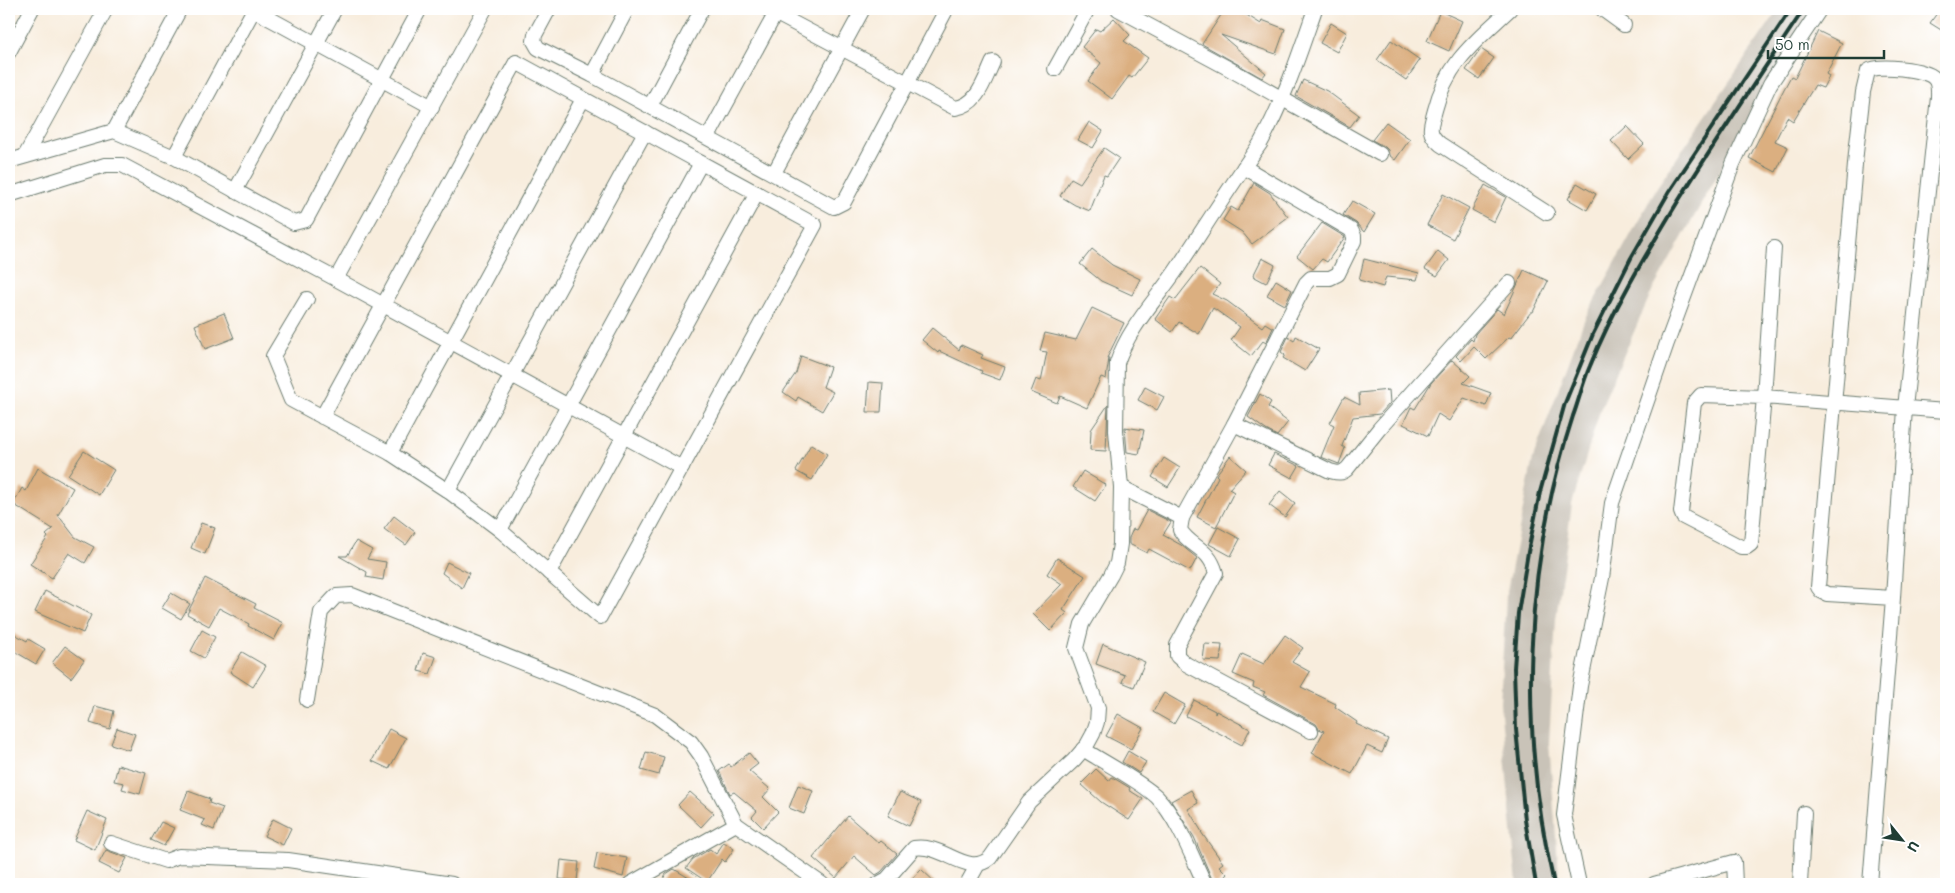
<svg xmlns="http://www.w3.org/2000/svg" width="1955" height="893" viewBox="0 0 1955 893" font-family="Mali,sans-serif">
  <style>
    .industrial { fill: #c9c3b8 }
    .building { fill: #dbaf80 }
    .lines { fill: none; stroke-linecap: round; stroke-linejoin: round }
    .street-casing { stroke: #6b7b6f; stroke-width: 16 }
    .street { stroke: #fff; stroke-width: 14 }
    .rail { stroke: #1f3d34; stroke-width: 4 }
  </style>
  <rect width="100%" height="100%" fill="#fff"/>
  <filter id="ink" filterUnits="userSpaceOnUse"><feTurbulence type="fractalNoise" baseFrequency=".02" numOctaves="2"/><feDisplacementMap in="SourceGraphic" scale="10" xChannelSelector="R" yChannelSelector="G"/><feConvolveMatrix kernelMatrix="1 2 1 2 8 2 1 2 1" color-interpolation-filters="sRGB"/></filter>
  <filter id="wash" filterUnits="userSpaceOnUse"><feTurbulence type="fractalNoise" baseFrequency=".0096" numOctaves="4" result="noise"/><feDisplacementMap in="SourceGraphic" scale="20" xChannelSelector="R" yChannelSelector="G"/><feGaussianBlur stdDeviation="1.12" result="paint"/><feColorMatrix in="noise" values="0 0 0 0 0 0 0 0 0 0 0 0 0 0 0 0 0 1.4 0 .05"/><feComposite in="paint" operator="in"/></filter>
  <g filter="url(#wash)">
    <rect width="100%" height="100%" fill="#f8eddd"/>
    <polygon class="industrial" points="1779,9 1825,9 1721,169 1651,293 1601,407 1572,504 1556,619 1549,742 1559,878 1561,884 1517,884 1500,703 1506,596 1533,458 1585,318 1657,187"/>
    <g id="blocks">
      <g class="building">
        <polygon points="1225,9 1237,9 1261,24 1262,20 1285,29 1276,54 1221,35 1266,73 1262,78 1202,44"/>
        <polygon points="1940,9 1946,9 1946,33 1930,23"/>
        <polygon points="1440,11 1462,21 1449,51 1427,41"/>
        <polygon points="1114,18 1130,35 1124,41 1148,58 1132,78 1129,76 1112,99 1088,81 1101,63 1082,47 1096,29 1100,31"/>
        <polygon points="1331,23 1347,33 1337,52 1320,43"/>
        <polygon points="1818,31 1842,43 1826,74 1829,76 1823,88 1815,85 1793,121 1787,117 1775,141 1788,147 1776,172 1749,158 1784,89 1791,76 1795,78"/>
        <polygon points="1391,40 1420,60 1406,80 1377,60"/>
        <polygon points="1481,49 1494,58 1479,79 1466,70"/>
        <polygon points="1303,80 1327,91 1359,115 1350,127 1296,96"/>
        <polygon points="1089,122 1103,131 1093,148 1078,140"/>
        <polygon points="1386,122 1410,139 1395,160 1389,155 1388,150 1385,147 1372,140"/>
        <polygon points="1627,126 1644,144 1628,159 1611,141"/>
        <polygon points="1104,148 1119,158 1107,176 1104,175 1090,211 1075,205 1060,196 1071,178 1080,183"/>
        <polygon points="1254,183 1270,193 1288,217 1252,244 1242,232 1223,220 1231,207 1238,211"/>
        <polygon points="1577,183 1596,194 1587,210 1568,199"/>
        <polygon points="1485,185 1506,197 1494,222 1472,210"/>
        <polygon points="1443,194 1469,208 1453,239 1427,225"/>
        <polygon points="1352,201 1375,214 1364,232 1356,223 1343,215"/>
        <polygon points="1322,223 1345,237 1327,262 1322,259 1313,269 1297,256"/>
        <polygon points="1092,249 1112,265 1140,279 1132,295 1101,281 1080,264"/>
        <polygon points="1438,251 1449,260 1437,276 1425,269"/>
        <polygon points="1262,258 1275,265 1266,283 1253,276"/>
        <polygon points="1364,259 1419,273 1417,280 1386,277 1383,287 1359,280"/>
        <polygon points="1200,268 1220,284 1212,294 1227,301 1262,327 1265,323 1273,328 1266,343 1263,341 1251,356 1231,340 1240,327 1213,308 1199,334 1179,322 1172,332 1155,319 1170,297 1175,300"/>
        <polygon points="1524,270 1548,281 1533,312 1531,312 1511,338 1509,337 1486,359 1474,347 1461,361 1456,356 1471,339 1473,341 1475,334 1497,309 1504,314"/>
        <polygon points="1276,280 1292,290 1285,305 1267,295"/>
        <polygon points="1092,308 1124,323 1107,358 1109,358 1106,379 1101,377 1087,408 1060,396 1057,403 1031,392 1036,379 1041,381 1047,352 1040,351 1045,333 1076,340"/>
        <polygon points="224,313 234,338 205,349 195,325"/>
        <polygon points="932,328 959,350 961,345 983,355 981,358 1005,367 1000,380 981,373 982,371 939,351 938,353 922,340"/>
        <polygon points="1296,336 1319,349 1305,371 1283,358 1285,355 1281,352 1288,337 1294,341"/>
        <polygon points="801,356 830,367 823,387 833,392 822,411 798,397 796,401 783,392 796,373"/>
        <polygon points="1452,360 1470,376 1463,383 1491,393 1486,406 1464,398 1449,421 1438,414 1428,436 1403,424 1411,407 1415,409 1431,383"/>
        <polygon points="869,382 883,383 881,412 867,412"/>
        <polygon points="1145,387 1164,397 1157,410 1138,400"/>
        <polygon points="1389,390 1390,403 1380,414 1353,417 1342,446 1345,448 1339,464 1321,457 1334,425 1330,423 1344,397 1360,405 1359,393"/>
        <polygon points="1260,394 1271,402 1268,407 1288,422 1277,436 1266,430 1248,417"/>
        <polygon points="1108,405 1106,451 1090,450 1091,430"/>
        <polygon points="1125,427 1144,430 1139,454 1127,452"/>
        <polygon points="811,444 827,454 812,480 796,471"/>
        <polygon points="84,451 114,470 99,495 68,475"/>
        <polygon points="1274,454 1299,466 1292,478 1268,465"/>
        <polygon points="1230,456 1246,470 1229,489 1234,492 1216,527 1197,517 1218,477 1216,475"/>
        <polygon points="1164,458 1180,468 1168,487 1152,477"/>
        <polygon points="38,468 73,488 58,515 75,537 94,547 85,563 69,553 52,578 30,564 48,537 46,535 53,529 13,504 22,488 26,491"/>
        <polygon points="1083,471 1106,485 1095,501 1073,487"/>
        <polygon points="1280,491 1295,503 1285,517 1269,505"/>
        <polygon points="1147,510 1171,522 1163,535 1181,545 1197,558 1190,571 1149,549 1147,553 1129,544 1129,538 1133,529 1136,530"/>
        <polygon points="394,516 415,532 406,545 384,529"/>
        <polygon points="201,523 215,528 205,554 191,548"/>
        <polygon points="1218,527 1240,539 1231,556 1209,544"/>
        <polygon points="356,541 372,550 367,559 386,562 383,580 366,577 367,572 339,556 347,556"/>
        <polygon points="1057,558 1085,576 1063,610 1067,613 1050,631 1033,614 1062,584 1047,574"/>
        <polygon points="447,562 469,573 462,588 442,573"/>
        <polygon points="205,578 256,604 254,608 283,623 274,640 248,626 249,624 219,608 209,626 187,614"/>
        <polygon points="45,591 91,615 83,633 35,612"/>
        <polygon points="171,593 190,604 181,619 162,608"/>
        <polygon points="202,630 215,637 204,658 191,651"/>
        <polygon points="9,631 27,641 28,639 45,649 36,664 9,648"/>
        <polygon points="1285,635 1303,648 1292,662 1310,672 1301,687 1336,704 1335,707 1357,722 1356,724 1388,739 1382,753 1367,746 1352,774 1312,753 1324,731 1319,729 1316,724 1263,695 1265,692 1253,687 1254,683 1233,674 1242,654 1264,664"/>
        <polygon points="1103,644 1145,662 1134,687 1122,682 1125,675 1096,664"/>
        <polygon points="1205,644 1222,645 1220,661 1203,660"/>
        <polygon points="65,646 84,660 71,678 52,663"/>
        <polygon points="242,652 266,666 253,687 230,672"/>
        <polygon points="423,653 436,657 430,674 418,671"/>
        <polygon points="1164,693 1185,705 1174,724 1153,712"/>
        <polygon points="1194,700 1215,711 1215,714 1216,711 1250,729 1242,745 1186,716"/>
        <polygon points="95,706 114,711 110,729 90,723"/>
        <polygon points="1118,714 1143,728 1131,749 1106,736"/>
        <polygon points="117,728 135,734 129,750 111,744"/>
        <polygon points="389,729 406,738 389,769 372,761"/>
        <polygon points="1128,751 1146,762 1139,773 1122,762"/>
        <polygon points="646,752 664,757 659,775 641,770"/>
        <polygon points="749,753 758,764 749,771 770,789 763,797 778,812 763,828 752,817 757,811 734,792 730,794 719,771 729,764 731,767"/>
        <polygon points="118,765 146,773 140,794 122,789 124,783 114,781"/>
        <polygon points="1096,769 1109,781 1112,777 1130,788 1129,790 1143,799 1129,820 1101,802 1081,784"/>
        <polygon points="798,785 813,791 804,814 789,808"/>
        <polygon points="1191,790 1198,803 1188,809 1202,832 1201,832 1223,863 1219,866 1227,874 1218,884 1214,884 1194,837 1171,801"/>
        <polygon points="188,791 210,799 209,803 223,808 214,830 202,825 205,820 180,810"/>
        <polygon points="690,792 714,813 701,827 678,805"/>
        <polygon points="900,792 921,802 909,826 888,816"/>
        <polygon points="87,811 107,820 95,850 74,840"/>
        <polygon points="848,816 879,843 881,841 897,854 881,872 876,875 854,856 836,878 813,858"/>
        <polygon points="273,819 291,828 283,845 264,836"/>
        <polygon points="161,822 174,828 164,846 151,840"/>
        <polygon points="724,842 734,849 725,862 722,859 707,882 686,868 693,859 710,849 716,854"/>
        <polygon points="106,850 127,858 119,873 99,863"/>
        <polygon points="597,853 627,858 623,877 594,869"/>
        <polygon points="561,860 579,862 577,881 559,879"/>
        <polygon points="674,869 699,884 660,884 666,874"/>
        <polygon points="921,869 937,884 907,884"/>
      </g>
    </g>
  </g>
  <g filter="url(#ink)">
    <use href="#blocks" fill-opacity="0" stroke="#6b7b6f" stroke-width="1"/>
    <g class="lines">
      <g class="street-casing">
        <g id="street">
          <polyline points="252,9 432,107"/>
          <polyline points="549,9 535,35 534,41 538,48 592,75 834,207 844,202 945,12"/>
          <path d="M767,9L955,108C978,105 984,81 993,62"/>
          <polyline points="1118,9 1226,67 1380,154"/>
          <path d="M1510,9C1476,41 1447,62 1435,110C1431,126 1426,132 1440,144L1547,213"/>
          <polyline points="1602,9 1624,25"/>
          <polyline points="9,52 32,9"/>
          <polyline points="1055,69 1088,9"/>
          <polyline points="592,75 627,9"/>
          <polyline points="650,106 702,9"/>
          <polyline points="114,131 180,9"/>
          <polyline points="708,137 778,9"/>
          <polyline points="25,156 106,9"/>
          <polyline points="174,157 254,9"/>
          <polyline points="9,161 114,131 174,157 294,223 306,220 420,9"/>
          <polyline points="774,173 863,9"/>
          <polyline points="235,191 335,9"/>
          <polyline points="9,195 105,165 122,165 336,279 485,9"/>
          <polyline points="1774,248 1764,397 1751,544 1747,547 1741,547 1683,517 1681,512 1694,403 1701,395 1764,397 1946,411"/>
          <polyline points="336,279 682,468"/>
          <polyline points="307,299 273,356 291,400 390,453 448,491 500,530 600,617 815,225 516,62 322,417"/>
          <path d="M1234,424L1330,471C1338,473 1341,474 1347,469L1379,429L1509,283"/>
          <polyline points="390,453 583,99"/>
          <polyline points="1121,487 1182,518 1234,424 1306,283 1311,278 1330,278 1338,274 1354,241 1354,236 1351,230 1244,167"/>
          <polyline points="448,491 645,132"/>
          <path d="M1182,518L1180,530C1191,548 1209,547 1216,573L1177,645V656L1186,664L1311,731"/>
          <polyline points="500,530 701,163"/>
          <polyline points="549,573 757,193"/>
          <polyline points="307,700 321,612 336,596 352,595 655,715 691,742 701,756 736,824 822,884"/>
          <path d="M1083,749C1103,762 1140,781 1157,797C1178,819 1192,857 1205,884"/>
          <polyline points="111,843 166,861 179,856 288,860 452,884"/>
          <polyline points="630,884 736,824"/>
          <path d="M878,884L887,879L914,848C944,843 967,878 990,858L1029,802L1074,760L1087,745L1093,734L1097,722L1098,708L1076,648L1082,624L1111,575L1117,563L1120,544L1121,487L1116,431L1117,363C1129,327 1156,300 1177,269C1204,228 1231,185 1260,144C1284,101 1299,55 1315,9"/>
          <polyline points="967,884 977,866"/>
          <polyline points="1579,884 1564,815 1580,686 1602,578 1612,503 1667,343 1733,164 1770,84 1820,9"/>
          <polyline points="1654,884 1734,862 1735,884"/>
          <polyline points="1800,884 1804,813"/>
          <path d="M1870,884L1893,598L1905,408L1938,97C1938,91 1939,83 1934,78C1925,69 1878,64 1868,71L1863,92L1856,153L1818,587L1821,591L1827,594L1893,598"/>
        </g>
      </g>
      <use href="#street" class="street"/>
      <g class="rail">
        <polyline points="1536,884 1525,820 1516,729 1514,668 1518,613 1528,552 1540,492 1565,403 1593,334 1631,258 1669,192 1791,9"/>
        <path d="M1554,884C1518,729 1524,567 1573,416C1579,400 1583,382 1590,366C1613,309 1645,256 1677,203C1718,137 1761,73 1804,9"/>
      </g>
    </g>
  </g>
  <rect width="1955" height="893" fill="none" stroke="#fff" stroke-width="30"/>
  <g transform="translate(1902 840) rotate(120)" stroke="#ffffff" stroke-width="4" paint-order="stroke">
  <path d="M0-4L9 19L0 12L-9 19Z" fill="#1f3d34"/>
  <text y="-8" font-size="14" font-weight="bold" text-anchor="middle" fill="#1f3d34">U</text>
  </g>
  <path d="M1768 50v8h116v-8" fill="none" stroke="#1f3d34" stroke-width="2.5"/>
  <text x="1775" y="50" font-size="15" fill="#1f3d34" stroke="#ffffff" stroke-width="4" paint-order="stroke">50 m</text>
</svg>
